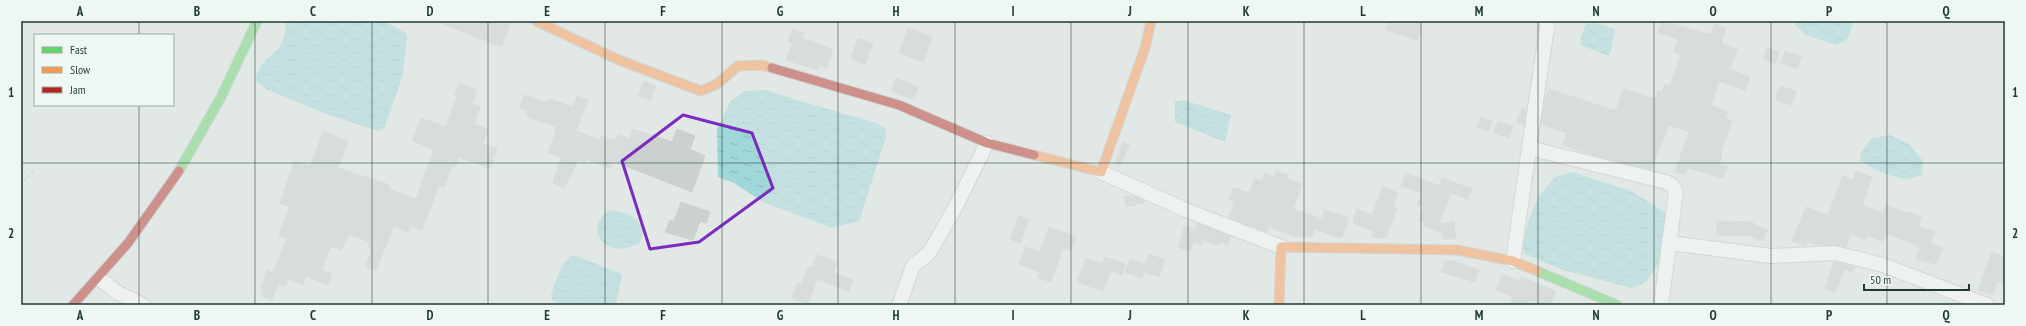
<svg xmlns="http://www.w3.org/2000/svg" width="2026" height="326" viewBox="0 0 2026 326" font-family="'PT Sans Narrow',sans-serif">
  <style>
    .water { fill: url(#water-ripples) }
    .building { fill: #cad1ce; stroke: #cbd1ce }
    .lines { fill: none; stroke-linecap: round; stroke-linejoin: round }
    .street-casing { stroke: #bfc5c2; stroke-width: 16 }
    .fast-casing { stroke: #bbc4c0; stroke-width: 11 }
    .slow-casing { stroke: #bbc4c0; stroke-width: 11 }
    .jam-casing { stroke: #bbc4c0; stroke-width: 11 }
    .path { stroke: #bfc8c4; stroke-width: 2.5; stroke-dasharray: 2 3; stroke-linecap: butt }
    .street { stroke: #fbfcfb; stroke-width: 14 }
    .fast { stroke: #63d668; stroke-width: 9 }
    .slow { stroke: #ff974d; stroke-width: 9 }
    .jam { stroke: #b3261e; stroke-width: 9 }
    .marked { fill: none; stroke: #7b2cbf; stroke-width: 3; stroke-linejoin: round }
    .grid { fill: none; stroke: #1f3b30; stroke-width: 1; stroke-opacity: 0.55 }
    .neatline { fill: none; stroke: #1f3b30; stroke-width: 1.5 }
    .grid-label { font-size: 13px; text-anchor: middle; font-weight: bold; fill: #1f3b30 }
  </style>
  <defs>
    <pattern id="water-ripples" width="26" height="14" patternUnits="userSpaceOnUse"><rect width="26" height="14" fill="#a0d8d9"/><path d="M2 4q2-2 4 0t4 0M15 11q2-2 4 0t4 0" fill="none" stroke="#89babb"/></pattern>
  </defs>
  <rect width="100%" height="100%" fill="#e2e8e5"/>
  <g class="water">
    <path d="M286,21H385L407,34L403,75L384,129L378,131L326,114L266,89L256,81C257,58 277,58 283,40C285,34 285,27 286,21Z"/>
    <polygon points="1796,21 1854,21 1847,40 1836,45 1806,35 1795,25"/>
    <polygon points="1595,23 1615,29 1611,51 1608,56 1581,45 1581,37 1586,24"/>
    <path d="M766,90C790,98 814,105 838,112C855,118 870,118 885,128L886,137L859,221L832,228L763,202L734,183L718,177L717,129L731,101L744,91Z"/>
    <polygon points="1183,100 1231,115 1225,142 1175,122 1175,102"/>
    <path d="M1890,135L1909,144L1923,161L1922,175C1917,176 1912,178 1907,179C1895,179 1868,167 1860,160L1861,152L1872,138Z"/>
    <polygon points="1572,172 1631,191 1667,214 1660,262 1646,282 1632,288 1563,270 1525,254 1521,245 1533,208 1540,195 1555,177"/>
    <path d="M611,210C630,212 648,221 640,243C602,263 582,224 611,210Z"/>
    <path d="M573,255L622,274L616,305H560L552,299L551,295C556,283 560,261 573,255Z"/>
  </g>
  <g class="building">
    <polygon points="438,21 478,21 490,25 491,21 511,21 502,47 438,22"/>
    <polygon points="1388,21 1421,21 1420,26 1422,27 1417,40 1385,30"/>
    <polygon points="1662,21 1711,35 1715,24 1726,28 1721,43 1737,49 1730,69 1750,77 1745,90 1719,81 1712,102 1712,106 1727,112 1725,118 1732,121 1720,155 1722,155 1719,165 1727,167 1723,178 1688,168 1685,175 1675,172 1689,132 1669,125 1651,170 1586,153 1562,145 1567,133 1541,124 1545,99 1549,89 1613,110 1613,109 1616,110 1623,89 1655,99 1658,91 1662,92 1665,84 1670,86 1681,55 1674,52 1678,39 1658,33"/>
    <polygon points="908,28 932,37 923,62 899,53"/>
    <polygon points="793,29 804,33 802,38 833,50 827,68 820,65 818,70 786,60 793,43 788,41"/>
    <polygon points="858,38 873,44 865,64 851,59"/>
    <polygon points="1767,48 1779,52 1775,64 1763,59"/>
    <polygon points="1785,51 1802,57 1797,69 1781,63"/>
    <polygon points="896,78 918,87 914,99 891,91"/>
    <polygon points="644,81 656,86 651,100 638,96"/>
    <polygon points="460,83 477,90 472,104 480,107 474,124 488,129 483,144 497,149 490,168 459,157 455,167 452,166 444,187 439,185 422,230 411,226 408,232 394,226 376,270 365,267 372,249 368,247 370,242 349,234 341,250 330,246 322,270 332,274 328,285 306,276 303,285 288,279 285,286 278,283 272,300 261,296 264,289 261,288 267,270 273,272 287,239 279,235 290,207 280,203 294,161 310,166 324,131 348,142 338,168 390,185 389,189 416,199 434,149 412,141 421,118 446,127 457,96 455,95"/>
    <polygon points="1780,86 1796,91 1791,105 1775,99"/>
    <polygon points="524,95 547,103 549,99 573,107 577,96 588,100 576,131 600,140 601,136 615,141 618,134 630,139 633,129 672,142 677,129 695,136 690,149 705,156 692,192 613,161 610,168 586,159 584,163 578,160 565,188 553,183 561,158 548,153 556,131 554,130 556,127 526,116 528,111 520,108"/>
    <polygon points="1522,108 1526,109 1524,125 1517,122"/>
    <polygon points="1481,117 1492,121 1488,131 1477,127"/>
    <polygon points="1498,121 1513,126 1509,138 1494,133"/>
    <polygon points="1123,142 1129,145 1120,166 1115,164"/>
    <polygon points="1276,171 1288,175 1286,178 1302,184 1293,209 1322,219 1325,210 1349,218 1342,237 1336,237 1315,229 1312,237 1294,236 1269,227 1267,232 1229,218 1235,201 1229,199 1233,188 1249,193 1255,179 1262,181 1265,173 1274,177"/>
    <polygon points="1856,171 1872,177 1862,205 1883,213 1886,205 1907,213 1908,212 1921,217 1918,226 1935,232 1930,244 1943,248 1936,264 1916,259 1920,248 1918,245 1886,234 1883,241 1868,236 1866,240 1851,234 1846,247 1835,245 1817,245 1808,242 1806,246 1792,241 1806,207 1828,215 1843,176 1853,180"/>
    <polygon points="1406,173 1440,186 1442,178 1472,189 1468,199 1451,193 1439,223 1454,222 1456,239 1443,239 1442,233 1422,224 1430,224 1419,220 1424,206 1418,204 1422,193 1401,186"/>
    <polygon points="1383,187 1398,193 1393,207 1397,209 1386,238 1376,238 1372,236 1374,231 1353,223 1357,209 1372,215"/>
    <polygon points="1131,195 1144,200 1144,203 1126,207 1124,197"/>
    <polygon points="681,202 710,212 706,223 700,221 693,240 665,232 670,220 674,221"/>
    <polygon points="1019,216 1029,220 1020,243 1010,239"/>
    <polygon points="1717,221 1753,222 1753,224 1767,230 1763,241 1750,236 1717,235"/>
    <polygon points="1197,223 1231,236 1228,245 1220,242 1219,246 1204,240 1202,245 1194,242 1190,252 1178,247 1185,226 1195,230"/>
    <polygon points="1049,227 1076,237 1071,251 1063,248 1051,282 1038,278 1040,272 1019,264 1025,247 1040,252"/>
    <polygon points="1992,252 2005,257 2005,284 1997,281 1992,295 1978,290"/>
    <polygon points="1149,254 1165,260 1159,277 1144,272 1142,278 1125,272 1130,259 1145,264"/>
    <polygon points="817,255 837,262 833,273 853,280 849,291 817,279 808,304 792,298 797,283 801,284 808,267 812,268"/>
    <polygon points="1105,257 1125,264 1122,275 1111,271 1103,291 1077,282 1086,258 1102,264"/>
    <polygon points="1445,261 1453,261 1479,270 1475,282 1441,272"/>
    <polygon points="1834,262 1855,267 1853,272 1844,269 1835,293 1825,289"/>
    <polygon points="1502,275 1519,281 1521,277 1556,291 1550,305 1543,305 1529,300 1527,305 1510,305 1513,297 1496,290"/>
  </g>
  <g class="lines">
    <g class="street-casing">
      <g id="street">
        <polyline points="1548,21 1529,148 1666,182 1673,186 1676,192 1661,305"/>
        <polyline points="1101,172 1186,210 1281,247"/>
        <polyline points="1670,243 1771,256 1835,253 1883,265 1987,305"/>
        <polyline points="1513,261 1529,148"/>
        <polyline points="100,279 118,293 143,305"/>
        <polyline points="899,305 913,266 929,253 932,248 955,208 987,143"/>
      </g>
    </g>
    <g class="fast-casing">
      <g id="fast">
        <polyline points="179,171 221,97 257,21"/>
        <polyline points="1537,271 1617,305"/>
      </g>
    </g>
    <g class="slow-casing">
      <g id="slow">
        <polyline points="536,21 619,60 701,91 717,84 738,66 761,65 772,68"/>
        <polyline points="1034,155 1101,172 1145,48 1151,21"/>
        <polyline points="1279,305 1281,247 1457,250 1513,261 1537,271"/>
      </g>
    </g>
    <g class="jam-casing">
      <g id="jam">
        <polyline points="772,68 899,105 987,143 1034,155"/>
        <polyline points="73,305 128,243 179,171"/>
      </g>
    </g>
    <polyline class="path" points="21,184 35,170"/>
    <use href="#street" class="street"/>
    <use href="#fast" class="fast"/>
    <use href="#slow" class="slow"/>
    <use href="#jam" class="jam"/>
  </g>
  <path d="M0 0H2026V326H0ZM683,115L752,133L773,188L699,242L650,249L622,161Z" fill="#e2e8e5" fill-opacity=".55" fill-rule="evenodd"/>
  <path class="marked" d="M683,115L752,133L773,188L699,242L650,249L622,161Z"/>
  <path class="grid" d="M139,21V35M255,21V305M372,21V305M488,21V305M605,21V305M722,21V305M838,21V305M955,21V305M1071,21V305M1188,21V305M1304,21V305M1421,21V305M1538,21V305M1654,21V305M1771,21V305M1887,21V305M139,105V305M21,163H2005"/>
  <rect width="2026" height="326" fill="none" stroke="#eff7f2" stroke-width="44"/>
  <rect x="34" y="34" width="140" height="72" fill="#eff7f2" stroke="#9caca4"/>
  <rect x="42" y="47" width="20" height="6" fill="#63d668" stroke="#9caca4"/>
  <text x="70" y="54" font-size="12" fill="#1f3b30">Fast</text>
  <rect x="42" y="67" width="20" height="6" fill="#ff974d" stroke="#9caca4"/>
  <text x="70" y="74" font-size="12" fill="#1f3b30">Slow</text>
  <rect x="42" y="87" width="20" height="6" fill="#b3261e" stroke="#9caca4"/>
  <text x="70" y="94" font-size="12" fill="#1f3b30">Jam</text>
  <path d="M1864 284v6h105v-6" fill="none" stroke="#1f3b30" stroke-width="2"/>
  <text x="1870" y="284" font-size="12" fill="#1f3b30" stroke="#eff7f2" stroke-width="3" paint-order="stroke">50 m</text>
  <rect x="22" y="22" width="1982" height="282" class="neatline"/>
  <g class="grid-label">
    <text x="80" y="16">A</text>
    <text x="197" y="16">B</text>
    <text x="313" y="16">C</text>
    <text x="430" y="16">D</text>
    <text x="547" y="16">E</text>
    <text x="663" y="16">F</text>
    <text x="780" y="16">G</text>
    <text x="896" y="16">H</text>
    <text x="1013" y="16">I</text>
    <text x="1130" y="16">J</text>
    <text x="1246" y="16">K</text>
    <text x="1363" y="16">L</text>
    <text x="1479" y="16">M</text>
    <text x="1596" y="16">N</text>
    <text x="1713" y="16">O</text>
    <text x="1829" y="16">P</text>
    <text x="1946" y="16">Q</text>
    <text x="11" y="97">1</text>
    <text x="2015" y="97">1</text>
    <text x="11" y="238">2</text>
    <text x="2015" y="238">2</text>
    <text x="80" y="320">A</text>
    <text x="197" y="320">B</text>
    <text x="313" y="320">C</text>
    <text x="430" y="320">D</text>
    <text x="547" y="320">E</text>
    <text x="663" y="320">F</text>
    <text x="780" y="320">G</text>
    <text x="896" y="320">H</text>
    <text x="1013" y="320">I</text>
    <text x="1130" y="320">J</text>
    <text x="1246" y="320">K</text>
    <text x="1363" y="320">L</text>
    <text x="1479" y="320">M</text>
    <text x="1596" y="320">N</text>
    <text x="1713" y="320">O</text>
    <text x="1829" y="320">P</text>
    <text x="1946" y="320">Q</text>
  </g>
</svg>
